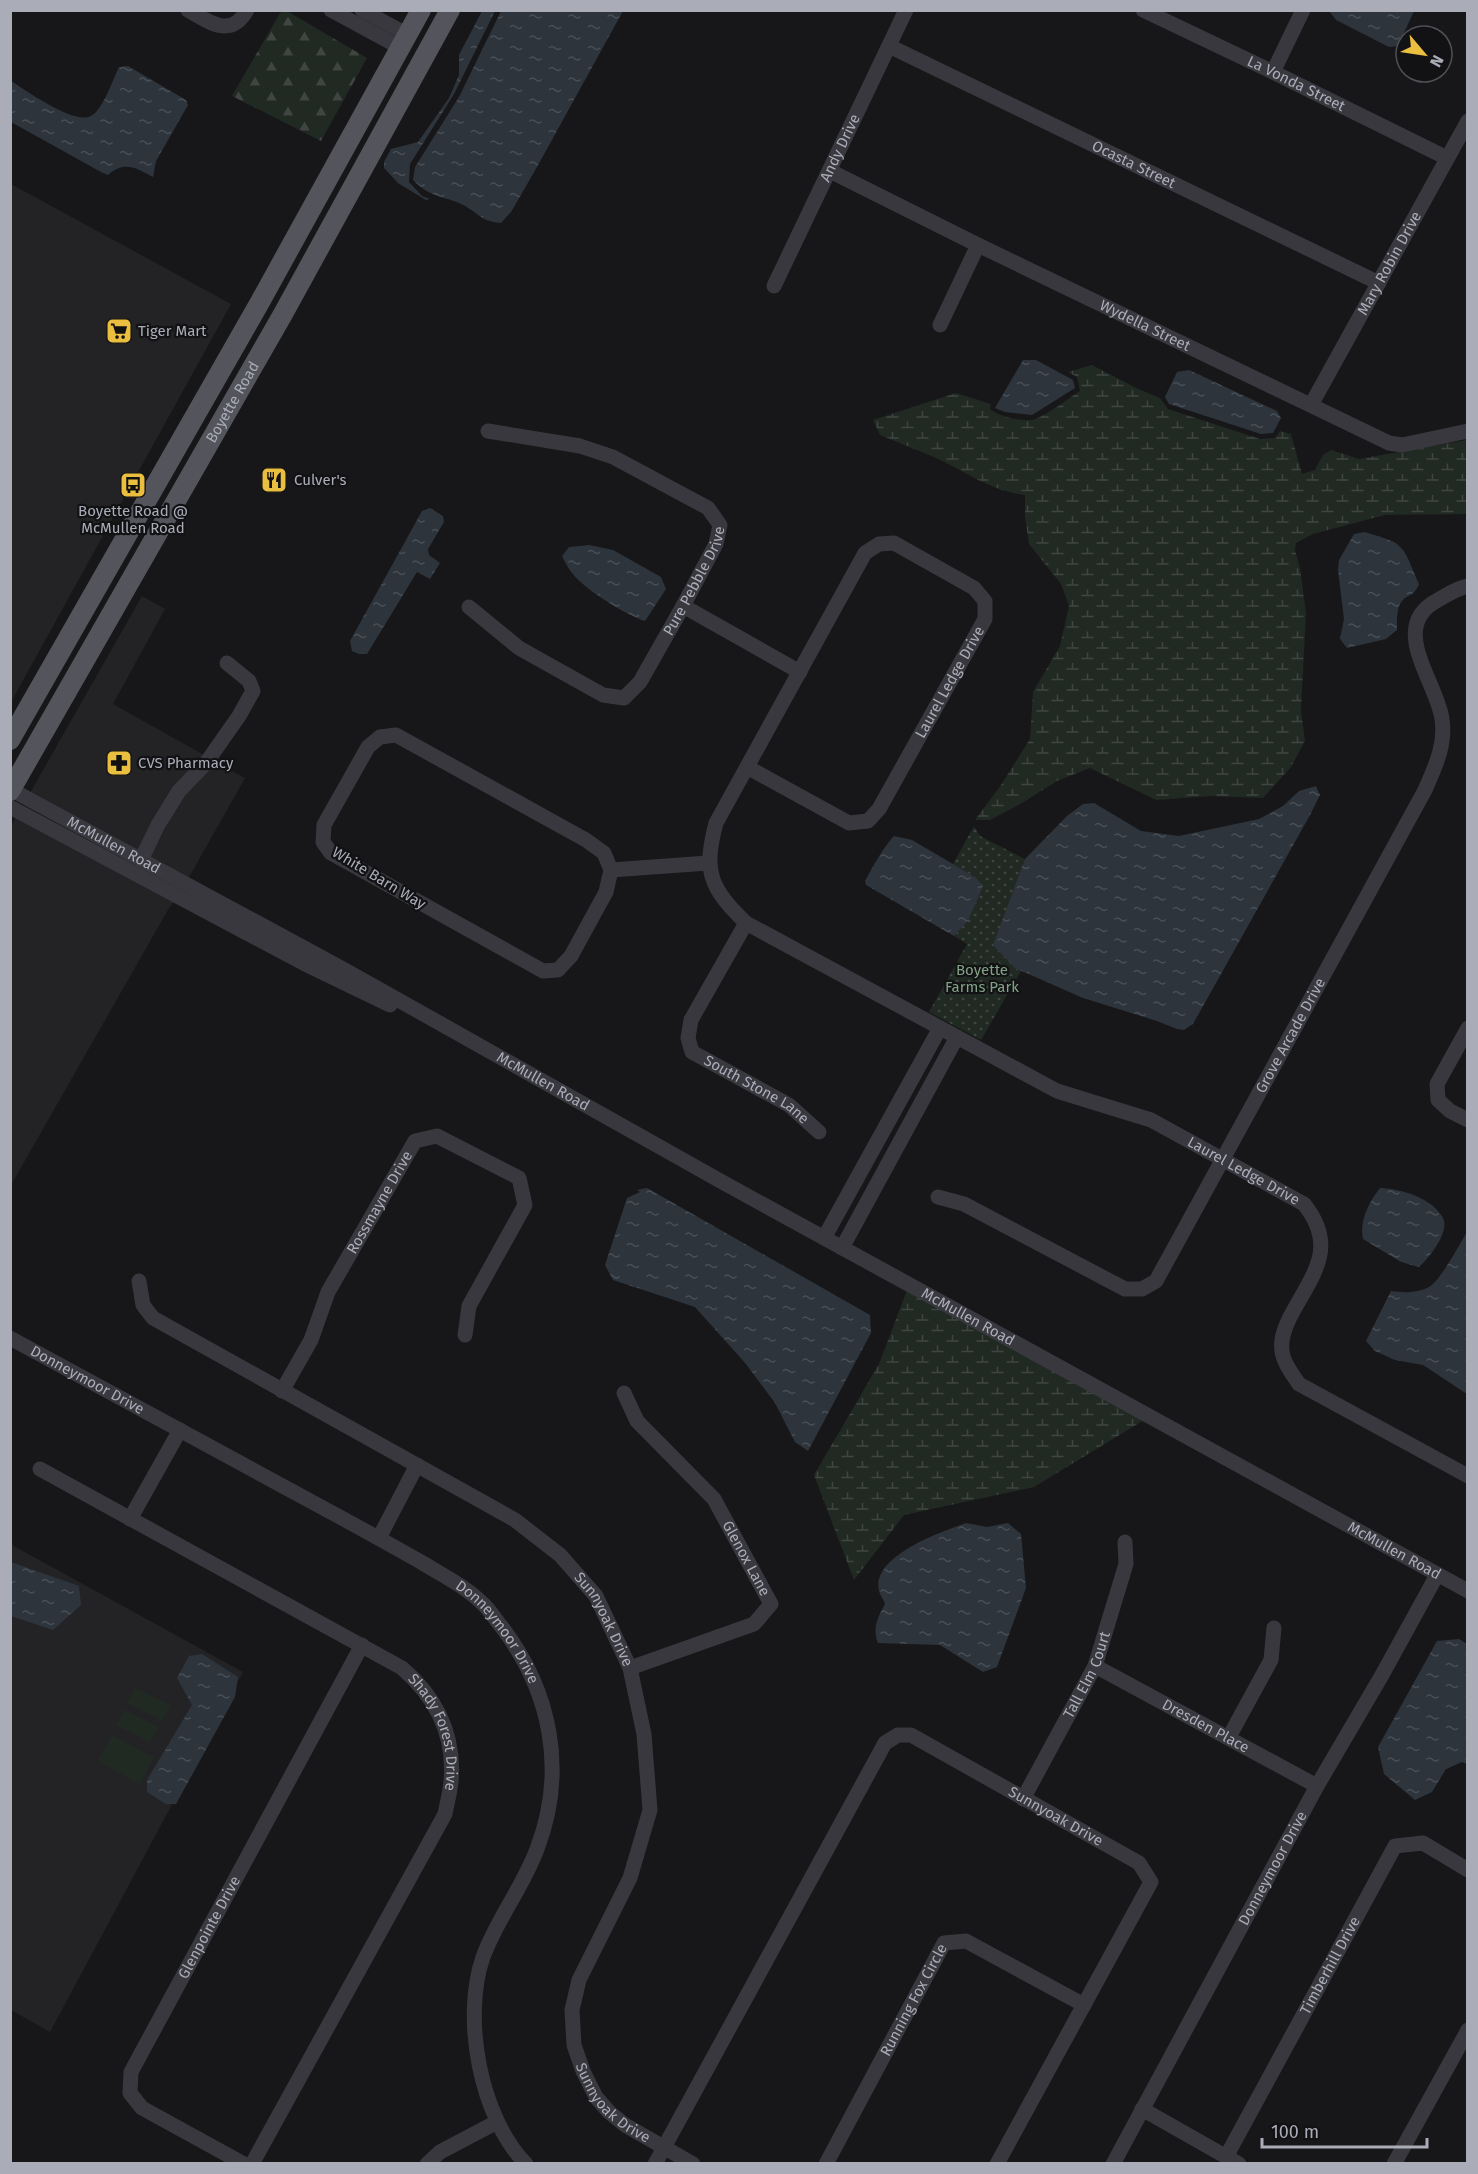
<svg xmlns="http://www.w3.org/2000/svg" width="1478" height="2174" viewBox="0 0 1478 2174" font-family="'Fira Sans',sans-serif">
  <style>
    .built { fill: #232326 }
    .forest { fill: url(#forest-firs) }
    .wetland { fill: url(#wetland-marsh) }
    .park { fill: url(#park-dots) }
    .pitch { fill: #212923 }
    .water { fill: url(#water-ripples) }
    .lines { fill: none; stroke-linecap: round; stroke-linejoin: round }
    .minor { stroke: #38383e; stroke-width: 15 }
    .major { stroke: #54555c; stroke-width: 20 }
    .labels { text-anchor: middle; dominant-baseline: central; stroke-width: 4.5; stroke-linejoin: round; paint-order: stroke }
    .street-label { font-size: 15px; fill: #aaadb8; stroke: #121214 }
    .poi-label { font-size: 15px; fill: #aaadb8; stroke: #121214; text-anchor: start }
    .park-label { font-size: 15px; fill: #82a286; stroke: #121214 }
  </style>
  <defs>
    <pattern id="forest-firs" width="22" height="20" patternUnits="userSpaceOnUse" patternTransform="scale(1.5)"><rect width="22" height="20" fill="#212923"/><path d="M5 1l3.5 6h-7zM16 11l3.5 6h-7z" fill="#3f4541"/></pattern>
    <pattern id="wetland-marsh" width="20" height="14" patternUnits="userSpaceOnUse" patternTransform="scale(1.5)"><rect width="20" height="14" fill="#212923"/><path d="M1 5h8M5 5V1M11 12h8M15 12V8" fill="none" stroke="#3f4541"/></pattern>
    <pattern id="park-dots" width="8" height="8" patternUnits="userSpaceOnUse" patternTransform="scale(1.5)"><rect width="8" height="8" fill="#212923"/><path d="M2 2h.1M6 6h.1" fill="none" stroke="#3f4541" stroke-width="1.8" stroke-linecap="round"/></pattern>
    <pattern id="water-ripples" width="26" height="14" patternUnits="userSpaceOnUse" patternTransform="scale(1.5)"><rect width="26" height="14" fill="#2d343c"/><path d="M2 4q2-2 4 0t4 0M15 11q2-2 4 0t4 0" fill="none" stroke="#494f56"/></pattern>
  </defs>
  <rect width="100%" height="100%" fill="#171719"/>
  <g class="built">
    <polygon points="11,184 231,304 11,702"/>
    <polygon points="142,596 165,609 113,704 204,755 174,787 138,852 30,793"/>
    <polygon points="215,762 245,778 188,879 149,858 184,794"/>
    <polygon points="17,816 175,901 169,908 11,1185 10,827"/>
    <polygon points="10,1544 243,1672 50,2032 11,2010"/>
  </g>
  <polygon class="forest" points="287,11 367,58 321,141 232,96 280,13"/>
  <g class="wetland">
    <path d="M1092,365L1136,388L1160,398L1168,409L1260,439L1275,438L1280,431L1291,434L1302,474L1315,470L1323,455L1331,450L1359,459L1467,440V514L1385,515L1313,534L1296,543L1295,550L1300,568L1306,613L1301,710L1305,741L1291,767L1263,798L1211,796L1156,800L1090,768L1057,781L1022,803L990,820H975L1001,785L1030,739L1033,692L1060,646L1069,606L1061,584L1029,544L1025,517V495C991,491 966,472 936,458C918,450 899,443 880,435L873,420L956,393L991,404L990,409C997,416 1025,423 1035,419C1049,414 1067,399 1080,391L1077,377L1068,372Z"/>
    <polygon points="907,1290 1144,1420 1034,1487 904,1515 854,1580 814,1475 879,1364"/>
  </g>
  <polygon class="park" points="974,826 980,836 1025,859 1015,889 1015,968 1021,971 981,1040 929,1012 967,944 954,936 968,921 975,877 953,864"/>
  <g class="pitch">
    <polygon points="135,1688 171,1705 162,1721 127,1703"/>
    <polygon points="124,1709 159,1727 150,1743 116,1725"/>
    <polygon points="112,1735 154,1757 140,1785 98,1761"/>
  </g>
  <g class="water">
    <polygon points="482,11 495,11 454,94 410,164 409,182 422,196 430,199 426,200 398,183 384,168 384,162 391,149 418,142 449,98 459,75 459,55"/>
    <path d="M501,11H623L537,167L511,212L501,223C478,221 478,211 459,203C439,195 430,197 413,180L415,167L459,97Z"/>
    <polygon points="1329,11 1329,10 1414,11 1398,46 1389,47 1336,20"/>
    <path d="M128,66L186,100L188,105L156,161L153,177C137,168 124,160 108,175L101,172L11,122V81C27,91 74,125 91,116C103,110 113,79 119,67Z"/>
    <polygon points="1023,360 1036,360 1073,380 1075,388 1032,415 1005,412 995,408"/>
    <polygon points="1189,370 1277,411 1281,418 1273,433 1261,434 1169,404 1165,397 1177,372"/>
    <polygon points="430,508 443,516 444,522 428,549 429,555 440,563 430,579 417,572 367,654 359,654 352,651 350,641 422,511"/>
    <path d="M1364,532C1407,544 1402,545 1419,584C1413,598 1409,593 1402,601C1396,608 1397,622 1397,630L1386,639L1347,648L1340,639L1344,619L1338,570L1339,560L1354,534Z"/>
    <path d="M589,545L613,550L661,577L666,589L645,621C626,615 584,589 572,573C568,568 565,562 562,556L569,547Z"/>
    <polygon points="1316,786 1320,795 1310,815 1193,1024 1184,1030 1177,1029 1157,1021 1083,998 1015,968 993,945 1025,859 1067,816 1083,804 1094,803 1141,831 1179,836 1259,819 1283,806 1299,791"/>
    <path d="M894,836L912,840L975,877L983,886L968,921L954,936L866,885L865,881C874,865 882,849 894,836Z"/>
    <polygon points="647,1188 870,1315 871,1333 808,1451 795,1442 775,1403 746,1364 695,1307 613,1280 605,1265 627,1198 640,1192 637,1190"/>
    <path d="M1380,1188C1401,1189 1431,1197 1443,1218C1450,1232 1429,1258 1419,1267L1401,1262L1363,1239C1359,1221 1369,1202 1380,1188Z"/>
    <path d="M1467,1232V1394L1423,1365L1395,1360L1375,1351L1366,1341L1391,1291C1403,1293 1418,1293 1429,1287C1441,1280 1459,1245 1467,1232Z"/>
    <path d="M966,1523L987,1527L1008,1523L1021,1534L1026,1588L997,1667L983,1672L940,1645L878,1643C872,1628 878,1617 885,1604C884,1600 880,1595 879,1591C871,1556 941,1532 966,1523Z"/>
    <polygon points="11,1562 79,1586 81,1605 53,1630 11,1616"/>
    <polygon points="1459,1639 1467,1644 1467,1764 1462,1762 1446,1769 1432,1792 1415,1800 1384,1774 1378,1747 1437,1641"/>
    <polygon points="202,1654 238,1677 235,1697 176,1804 166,1804 147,1792 147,1780 192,1705 177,1678 189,1656"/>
  </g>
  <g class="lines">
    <g class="minor">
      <path d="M188,10C209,22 231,39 247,10"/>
      <polyline points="331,10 401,48"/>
      <polyline points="362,10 408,35"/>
      <path id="s1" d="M1143,10L1273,72L1447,158"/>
      <path id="s2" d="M889,46L1379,283"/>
      <polyline points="1273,72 1303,10"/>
      <path id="s3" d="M830,171L978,245L1389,443L1402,445L1468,431"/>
      <path id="s4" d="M774,286L906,10"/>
      <polyline points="940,325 978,245"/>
      <path id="s5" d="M1311,405L1468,121"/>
      <polyline points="683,606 800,672"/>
      <path id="s6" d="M469,607L519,648L603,695L624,698L640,682L683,606L716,544L720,525L708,508L613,457L580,446L488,431"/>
      <polygon points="396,735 586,840 604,853 611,870 606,892 571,956 558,970 543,971 331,853 323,842 324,825 368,747 380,737"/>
      <path id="s7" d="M747,767L849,823L868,821L879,809L985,619V601L974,588L894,543L879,544L865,553L716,823C703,872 710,888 746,923L1057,1091L1151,1120L1304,1204C1339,1248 1312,1275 1290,1317C1284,1329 1279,1342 1283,1356C1286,1367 1293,1375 1299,1384L1468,1476"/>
      <path id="s8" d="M10,789L345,970L724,1183L1468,1591"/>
      <polyline points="10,807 305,964 390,1005"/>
      <polyline points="141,860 158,825 179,791 206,763 239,716 253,691 249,681 227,663"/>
      <polyline points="611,870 708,863"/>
      <path id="s9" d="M746,923L691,1020L688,1038L692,1052L789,1105L819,1132"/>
      <polyline points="1468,1028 1437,1084 1438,1100 1450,1111 1468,1120"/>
      <path id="s10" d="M938,1197L964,1204L1125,1289H1142L1156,1281L1425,790C1435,767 1446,745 1442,719C1437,682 1387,626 1438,600C1447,595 1457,588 1468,586"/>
      <polyline points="824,1238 940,1028"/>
      <polyline points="842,1248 957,1037"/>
      <path id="s11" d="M139,1281L143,1305L153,1318L515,1520L560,1555L596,1596L630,1668L644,1734L650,1810L630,1878L579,1980L572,2010L574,2045L583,2071L596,2097L609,2112L625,2125L693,2164"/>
      <path id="s12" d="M10,1338C115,1395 220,1452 325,1509C357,1526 389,1544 421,1562C442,1575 465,1586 483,1604C490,1610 495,1619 501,1626C551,1691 567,1771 537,1849C523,1887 497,1919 483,1957C462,2018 480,2117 526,2164"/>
      <path id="s13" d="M282,1391L311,1340L328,1292L415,1141L437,1136L519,1178L525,1205L469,1306L465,1335"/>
      <path id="s14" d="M624,1393L637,1421L714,1499L771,1604L754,1624L630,1668"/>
      <path id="s15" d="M40,1469L402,1668C437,1698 455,1736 451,1782C450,1793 447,1803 445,1814L252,2164"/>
      <polyline points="130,1519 180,1430"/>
      <polyline points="379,1538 417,1465"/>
      <path id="s16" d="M1095,1666L1317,1786"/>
      <polyline points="1229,1737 1271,1660 1274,1628"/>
      <path id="s17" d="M1023,1799L1095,1666L1126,1564L1125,1542"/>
      <polyline points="1142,2109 1239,2164"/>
      <path id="s18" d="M1226,2157L1395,1846L1423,1843L1468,1870"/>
      <path id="s19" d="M244,2164L142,2108L130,2093L131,2072L362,1645"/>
      <polyline points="427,2164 440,2152 497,2122"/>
      <path id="s20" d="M655,2164L885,1743L898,1735H911L1139,1863L1151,1882L997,2164"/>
      <path id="s21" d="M826,2164L944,1943L966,1941L1084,2005"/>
      <path id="s22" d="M1113,2164L1317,1786L1382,1675L1437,1575"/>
      <polyline points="1394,2164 1468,2030"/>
    </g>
    <g class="major">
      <polyline points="10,740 260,302 421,10"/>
      <path id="s23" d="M10,791L283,314L450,10"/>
    </g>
  </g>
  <defs>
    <g id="supermarket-square" transform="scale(1.35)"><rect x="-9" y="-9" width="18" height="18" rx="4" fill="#eabe3e" stroke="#121214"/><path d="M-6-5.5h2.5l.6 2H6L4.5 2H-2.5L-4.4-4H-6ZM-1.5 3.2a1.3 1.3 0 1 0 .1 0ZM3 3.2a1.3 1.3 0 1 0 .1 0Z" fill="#111"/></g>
    <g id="restaurant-square" transform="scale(1.35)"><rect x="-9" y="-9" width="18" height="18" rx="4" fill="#eabe3e" stroke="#121214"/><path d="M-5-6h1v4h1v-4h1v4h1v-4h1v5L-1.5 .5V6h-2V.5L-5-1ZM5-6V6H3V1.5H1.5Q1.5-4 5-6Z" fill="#111"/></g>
    <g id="bus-square" transform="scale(1.35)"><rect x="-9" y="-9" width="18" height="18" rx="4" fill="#eabe3e" stroke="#121214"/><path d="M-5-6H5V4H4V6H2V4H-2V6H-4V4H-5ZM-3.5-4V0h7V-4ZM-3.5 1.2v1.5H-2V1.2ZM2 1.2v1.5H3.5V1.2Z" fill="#111"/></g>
    <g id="pharmacy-square" transform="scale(1.35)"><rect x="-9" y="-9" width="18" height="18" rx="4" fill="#eabe3e" stroke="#121214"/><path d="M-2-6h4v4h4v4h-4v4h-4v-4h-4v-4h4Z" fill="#111"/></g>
  </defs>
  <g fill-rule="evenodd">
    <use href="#supermarket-square" x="119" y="331"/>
    <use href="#restaurant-square" x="274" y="480"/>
    <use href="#bus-square" x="133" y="485"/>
    <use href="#pharmacy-square" x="119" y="763"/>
  </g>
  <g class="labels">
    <g class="street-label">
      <text stroke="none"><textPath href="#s1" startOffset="170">La Vonda Street</textPath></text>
      <text stroke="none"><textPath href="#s4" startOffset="153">Andy Drive</textPath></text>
      <text stroke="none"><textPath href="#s2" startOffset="272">Ocasta Street</textPath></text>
      <text stroke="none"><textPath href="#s5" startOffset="162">Mary Robin Drive</textPath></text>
      <text stroke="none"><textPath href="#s3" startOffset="351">Wydella Street</textPath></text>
      <text stroke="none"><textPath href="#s23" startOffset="448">Boyette Road</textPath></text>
      <text stroke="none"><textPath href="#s6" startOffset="320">Pure Pebble Drive</textPath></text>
      <text stroke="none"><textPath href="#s7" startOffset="297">Laurel Ledge Drive</textPath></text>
      <text stroke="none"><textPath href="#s8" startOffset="118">McMullen Road</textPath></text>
      <text transform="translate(379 878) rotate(31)">White Barn Way</text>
      <text stroke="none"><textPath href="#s10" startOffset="522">Grove Arcade Drive</textPath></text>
      <text stroke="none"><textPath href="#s8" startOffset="608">McMullen Road</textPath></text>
      <text stroke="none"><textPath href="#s9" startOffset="219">South Stone Lane</textPath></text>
      <text stroke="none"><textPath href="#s7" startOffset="1506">Laurel Ledge Drive</textPath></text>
      <text stroke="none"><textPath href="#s13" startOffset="213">Rossmayne Drive</textPath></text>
      <text stroke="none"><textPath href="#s8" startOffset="1094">McMullen Road</textPath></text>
      <text stroke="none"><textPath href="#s12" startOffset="88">Donneymoor Drive</textPath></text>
      <text stroke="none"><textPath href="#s8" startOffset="1580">McMullen Road</textPath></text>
      <text stroke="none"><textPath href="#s14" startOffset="208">Glenox Lane</textPath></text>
      <text stroke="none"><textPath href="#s11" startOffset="591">Sunnyoak Drive</textPath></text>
      <text stroke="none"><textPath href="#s12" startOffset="574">Donneymoor Drive</textPath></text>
      <text stroke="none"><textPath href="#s17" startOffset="140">Tall Elm Court</textPath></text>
      <text stroke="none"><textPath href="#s16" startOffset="126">Dresden Place</textPath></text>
      <text stroke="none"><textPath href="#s15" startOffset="488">Shady Forest Drive</textPath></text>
      <text stroke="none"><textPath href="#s20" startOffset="674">Sunnyoak Drive</textPath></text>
      <text stroke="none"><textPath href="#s22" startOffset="336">Donneymoor Drive</textPath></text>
      <text stroke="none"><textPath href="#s19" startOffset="321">Glenpointe Drive</textPath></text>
      <text stroke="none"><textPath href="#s18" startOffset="218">Timberhill Drive</textPath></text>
      <text stroke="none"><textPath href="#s21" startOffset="186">Running Fox Circle</textPath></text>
      <text stroke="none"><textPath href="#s11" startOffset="1113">Sunnyoak Drive</textPath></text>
    </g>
    <g class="poi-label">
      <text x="138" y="331">Tiger Mart</text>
      <text x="294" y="480">Culver's</text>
      <text x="133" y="511" text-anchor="middle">Boyette Road @<tspan x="133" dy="17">McMullen Road</tspan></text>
      <text x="138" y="763">CVS Pharmacy</text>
    </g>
    <g class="park-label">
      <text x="982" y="970">Boyette<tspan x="982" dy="17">Farms Park</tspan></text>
    </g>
  </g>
  <rect width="1478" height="2174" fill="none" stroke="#aaadb8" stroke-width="24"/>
  <g transform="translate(1424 54) rotate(119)"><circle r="28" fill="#121214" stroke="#4f5056" stroke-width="1.5"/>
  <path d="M0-4.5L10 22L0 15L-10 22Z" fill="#eabe3e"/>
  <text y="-9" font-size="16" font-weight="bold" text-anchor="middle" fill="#aaadb8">N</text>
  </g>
  <path d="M1262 2138v9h165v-9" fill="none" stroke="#aaadb8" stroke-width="3"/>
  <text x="1271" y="2138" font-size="18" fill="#aaadb8" stroke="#121214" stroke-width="4.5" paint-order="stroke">100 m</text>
</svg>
